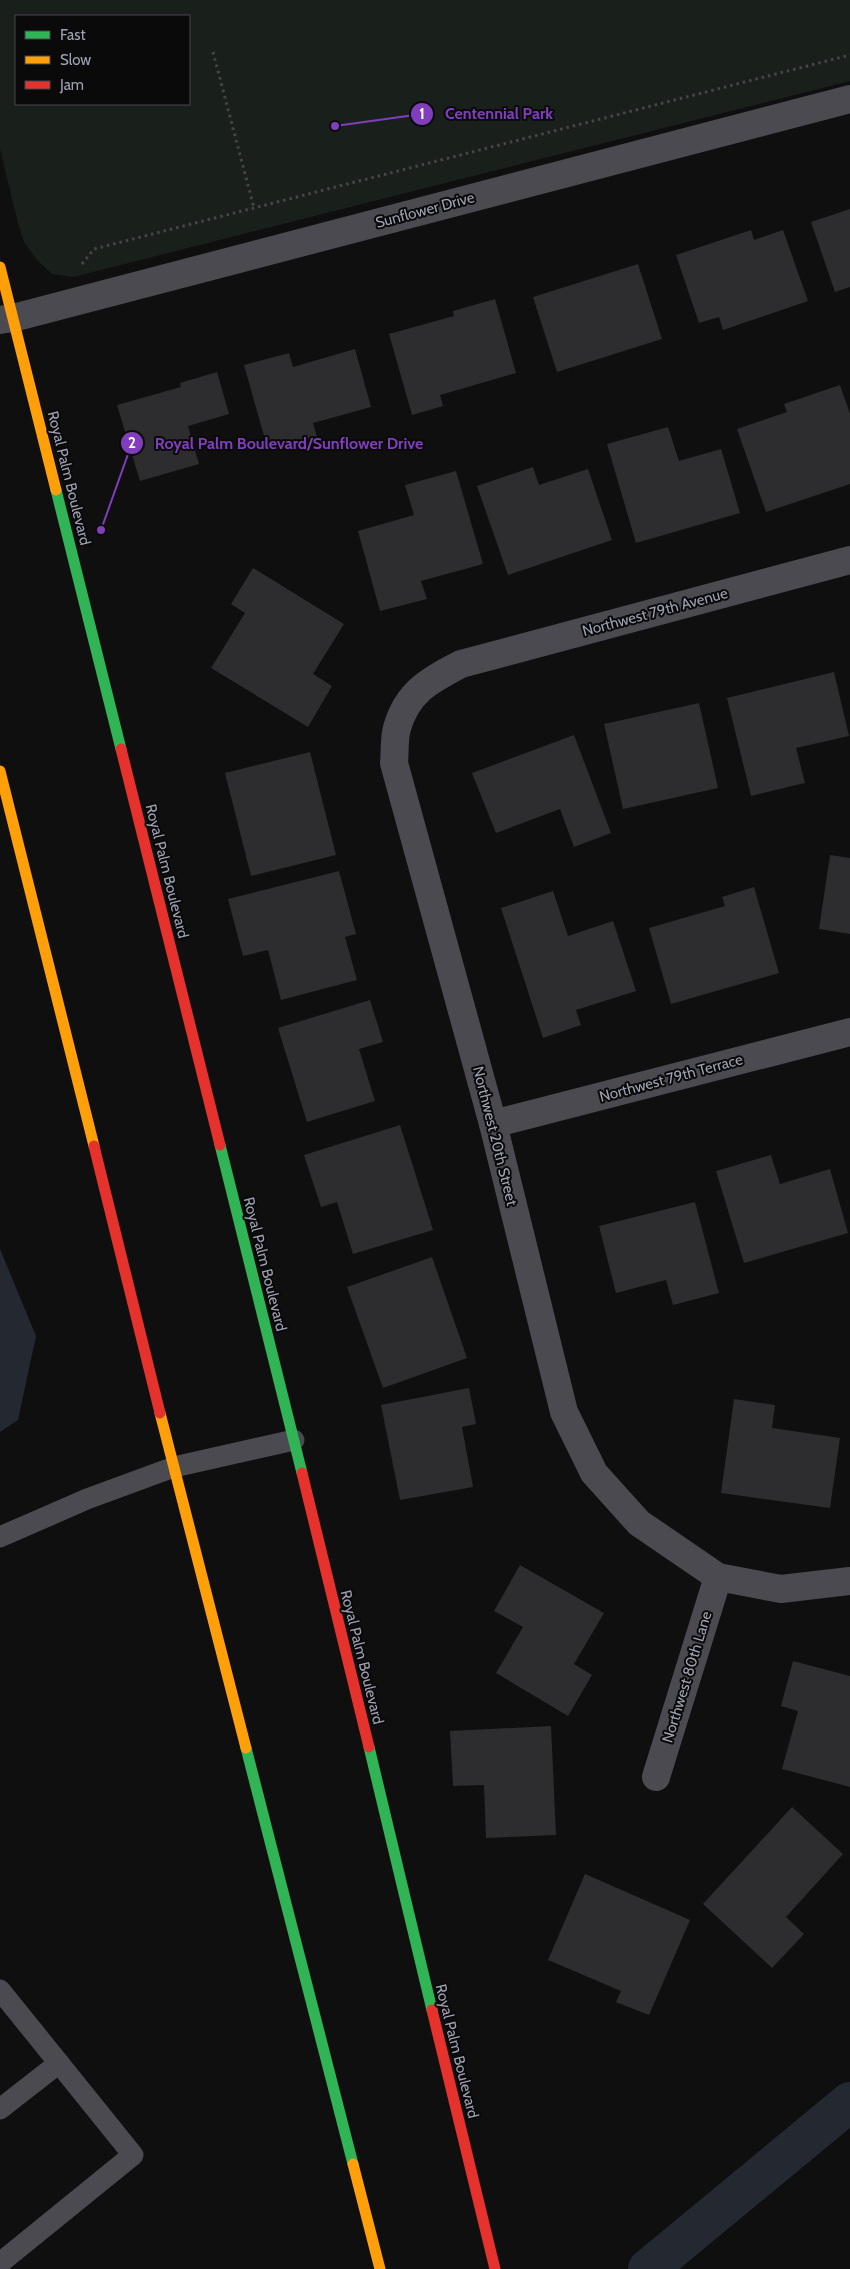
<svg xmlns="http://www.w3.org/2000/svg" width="850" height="2269" viewBox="0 0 850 2269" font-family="Cabin,sans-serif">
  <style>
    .green { fill: #19201b; fill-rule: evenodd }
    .water { fill: #232831 }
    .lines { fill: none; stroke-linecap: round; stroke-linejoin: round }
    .canal { stroke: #232831; stroke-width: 40 }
    .building { fill: #2d2d2f }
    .path { stroke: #45454b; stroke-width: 3; stroke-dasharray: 2.5 4; stroke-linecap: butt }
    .lane { stroke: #4a4a50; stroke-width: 21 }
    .street { stroke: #4a4a50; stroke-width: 28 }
    .fast { stroke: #30b455; stroke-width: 11 }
    .slow { stroke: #ff9f0a; stroke-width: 11 }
    .jam { stroke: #e5322d; stroke-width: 11 }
    .labels { text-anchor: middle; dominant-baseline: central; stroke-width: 4; stroke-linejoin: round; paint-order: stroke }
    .street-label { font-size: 15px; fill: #9fa2b3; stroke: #0a0a0b }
    .leader { fill: none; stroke: #803ebd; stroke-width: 2 }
    .callout-dot { fill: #803ebd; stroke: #0a0a0b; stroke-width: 2 }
    .mark-label { font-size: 15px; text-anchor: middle; font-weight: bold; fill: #fff }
    .callout-label { font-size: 16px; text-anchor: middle; font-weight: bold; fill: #803ebd; stroke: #0a0a0b; stroke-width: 4; stroke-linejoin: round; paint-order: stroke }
  </style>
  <rect width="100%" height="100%" fill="#0f0f10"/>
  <path class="green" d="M0,0H850V81L73,277L52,274L37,260L24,242L18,223L0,149ZM16,16H189V104H16Z"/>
  <polygon class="water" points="0,1249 36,1336 18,1420 0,1432"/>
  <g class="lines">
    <polyline class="canal" points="648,2269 850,2102"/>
  </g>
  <g class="building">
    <polygon points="850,209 850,287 835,292 811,222"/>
    <polygon points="751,230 754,240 783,230 808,301 723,330 719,317 699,323 676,255"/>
    <polygon points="638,264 662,339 557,372 533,297"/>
    <polygon points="495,299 516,373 440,395 443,406 412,415 389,334 454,316 453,311"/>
    <polygon points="355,349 371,407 313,423 317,437 268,450 244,365 289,353 293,367"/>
    <polygon points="217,372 229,414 188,426 199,464 140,481 117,405 181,387 180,383"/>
    <polygon points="840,385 850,414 850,484 766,512 737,429 787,412 784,404"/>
    <polygon points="668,427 679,461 721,449 740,513 636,543 607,444"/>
    <polygon points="533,467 539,485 588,469 612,540 508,575 477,486"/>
    <polygon points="456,471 483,564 421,581 427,599 380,611 358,531 414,515 405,485"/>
    <polygon points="253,568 344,624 313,674 332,686 308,727 211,668 245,613 231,604"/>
    <polygon points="834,672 849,736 796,748 805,783 751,796 727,698"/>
    <polygon points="699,703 718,788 623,809 604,724"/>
    <polygon points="574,735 611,833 574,847 560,809 496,833 472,773"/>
    <polygon points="310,752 336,855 251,876 225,773"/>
    <polygon points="830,855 850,858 850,934 819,929"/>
    <polygon points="339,871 356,934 345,937 357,980 281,1000 268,950 243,956 228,899"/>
    <polygon points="754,887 779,973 671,1004 649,928 725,906 722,897"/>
    <polygon points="553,891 568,936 613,921 636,991 576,1010 581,1025 543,1038 501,908"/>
    <polygon points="370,1000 383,1042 359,1049 375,1101 307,1122 278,1028"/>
    <polygon points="400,1125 433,1230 353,1254 337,1202 321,1207 304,1155"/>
    <polygon points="771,1155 780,1184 830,1169 848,1233 744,1263 716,1171"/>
    <polygon points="695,1202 719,1293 673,1305 666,1280 616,1293 599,1226"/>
    <polygon points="432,1257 467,1358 383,1388 347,1287"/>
    <polygon points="469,1388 476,1424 462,1427 473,1487 400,1500 381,1405"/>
    <polygon points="734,1399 775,1405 772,1428 840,1438 830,1508 721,1493"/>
    <polygon points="520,1565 604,1613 574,1664 592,1675 568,1716 496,1673 523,1627 494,1611"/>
    <polygon points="793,1661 850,1676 850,1787 782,1769 798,1711 781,1706"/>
    <polygon points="551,1726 556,1835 486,1838 484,1785 453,1786 450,1731"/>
    <polygon points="792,1807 843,1854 786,1917 804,1934 772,1968 703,1904"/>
    <polygon points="585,1874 690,1920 649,2015 616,2002 621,1991 548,1960"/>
  </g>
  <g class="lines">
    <g class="path">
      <polyline points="213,52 254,208"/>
      <polyline points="82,264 94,249 850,55"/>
    </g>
    <g class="lane">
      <polyline points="0,1537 87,1499 174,1467 294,1440"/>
      <polyline points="0,1990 133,2155 0,2263"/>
      <polyline points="0,2109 59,2063"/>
    </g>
    <g class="street">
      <polyline points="0,320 13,318 850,99"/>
      <path d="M850,560L461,664C430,680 407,692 397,728C394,738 395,752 394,763L493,1124L564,1412L594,1473L639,1523L718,1577L781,1589L850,1581"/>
      <polyline points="493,1124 850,1032"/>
      <polyline points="656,1777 718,1577"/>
    </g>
    <g class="fast">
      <polyline points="56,490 121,749"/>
      <polyline points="220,1145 302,1473"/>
      <polyline points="369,1747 432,2010"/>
      <polyline points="246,1748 353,2164"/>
    </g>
    <g class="slow">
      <polyline points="0,267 56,490"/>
      <polyline points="0,771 94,1146"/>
      <polyline points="160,1413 246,1748"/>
      <polyline points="353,2164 380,2269"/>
    </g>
    <g class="jam">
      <polyline points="121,749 220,1145"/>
      <polyline points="94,1146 160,1413"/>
      <polyline points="302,1473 369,1747"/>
      <polyline points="432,2010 495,2269"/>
    </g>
  </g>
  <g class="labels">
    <g class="street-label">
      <text transform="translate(425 210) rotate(-15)">Sunflower Drive</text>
      <text transform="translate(69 478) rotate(76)">Royal Palm Boulevard</text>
      <text transform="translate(655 612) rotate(-15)">Northwest 79th Avenue</text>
      <text transform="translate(167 871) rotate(76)">Royal Palm Boulevard</text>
      <text transform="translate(671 1078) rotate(-15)">Northwest 79th Terrace</text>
      <text transform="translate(495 1136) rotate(76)">Northwest 20th Street</text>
      <text transform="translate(265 1264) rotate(76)">Royal Palm Boulevard</text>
      <text transform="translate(362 1657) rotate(76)">Royal Palm Boulevard</text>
      <text transform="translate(687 1677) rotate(-73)">Northwest 80th Lane</text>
      <text transform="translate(457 2051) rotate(76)">Royal Palm Boulevard</text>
    </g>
  </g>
  <path class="leader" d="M335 126L422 114M101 530L132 443"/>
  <g class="callout-dot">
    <circle cx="335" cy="126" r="5"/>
    <circle cx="101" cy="530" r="5"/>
    <circle cx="422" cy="114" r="12"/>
    <circle cx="132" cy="443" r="12"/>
  </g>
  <g class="mark-label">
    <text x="422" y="119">1</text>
    <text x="132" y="448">2</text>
  </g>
  <g class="callout-label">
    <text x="499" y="119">Centennial Park</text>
    <text x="289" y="449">Royal Palm Boulevard/Sunflower Drive</text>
  </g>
  <rect x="15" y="15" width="175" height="90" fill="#0a0a0b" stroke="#46474e"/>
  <rect x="25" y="31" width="25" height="8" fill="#30b455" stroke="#46474e"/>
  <text x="60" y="40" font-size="15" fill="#9fa2b3">Fast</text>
  <rect x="25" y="56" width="25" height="8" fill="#ff9f0a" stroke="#46474e"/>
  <text x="60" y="65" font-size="15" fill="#9fa2b3">Slow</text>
  <rect x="25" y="81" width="25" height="8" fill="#e5322d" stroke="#46474e"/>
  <text x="60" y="90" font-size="15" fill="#9fa2b3">Jam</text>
</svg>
